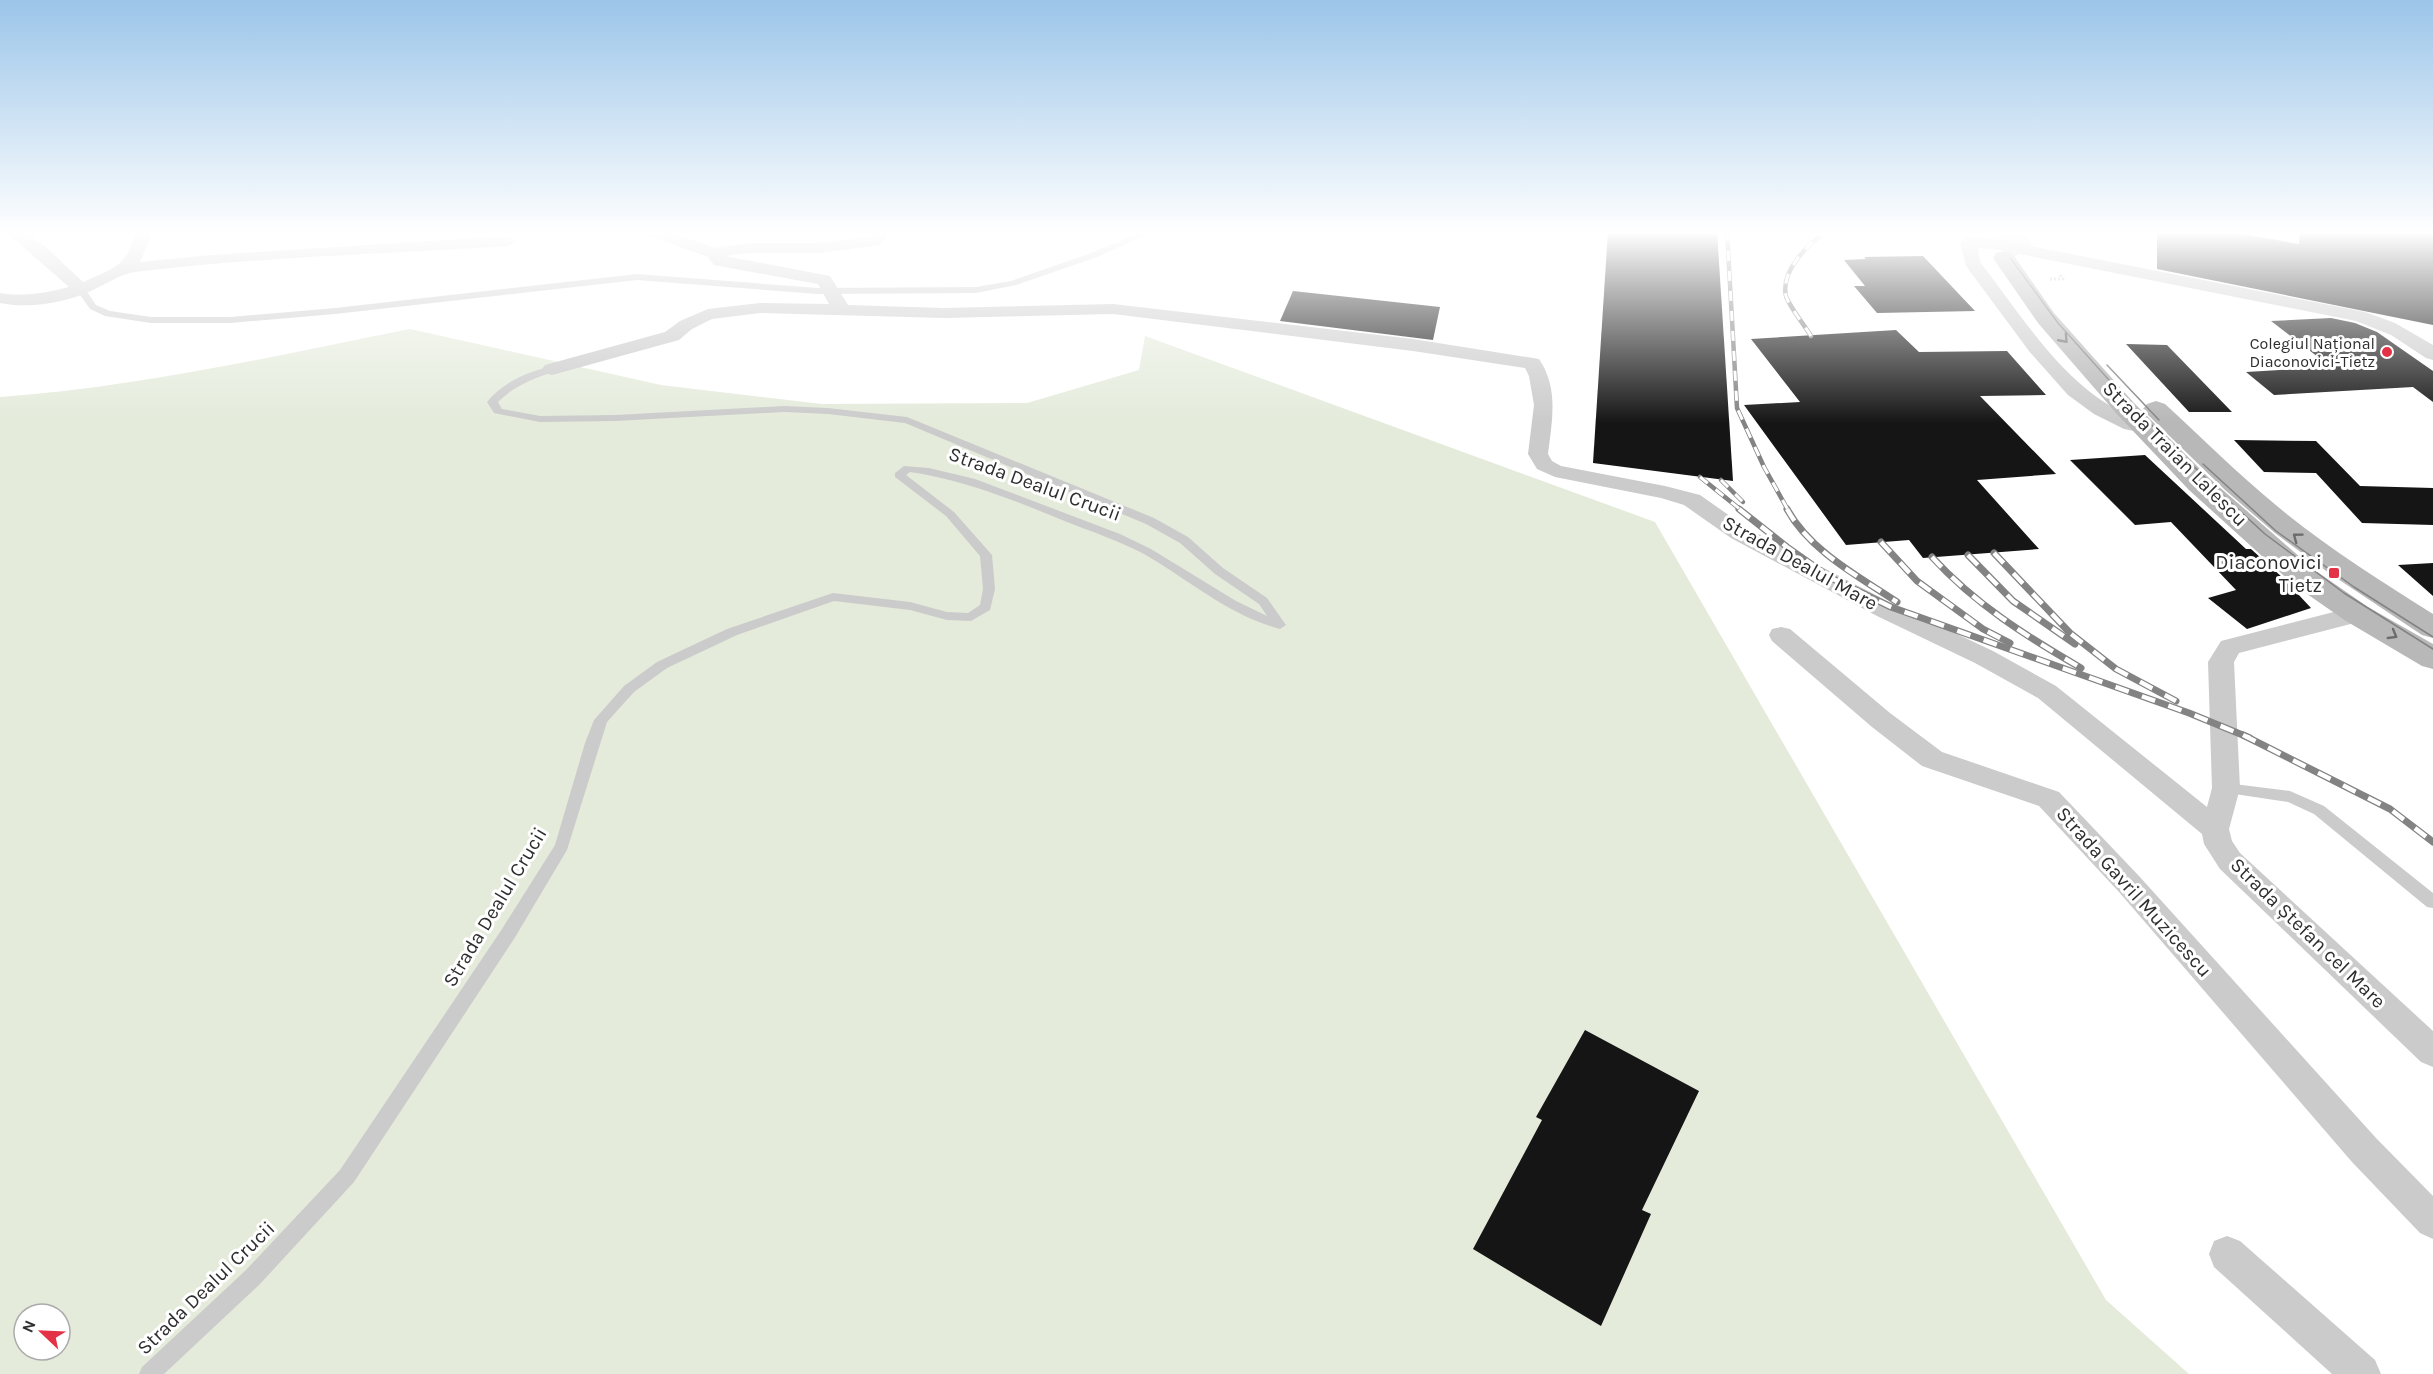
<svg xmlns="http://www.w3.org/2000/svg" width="2433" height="1374" viewBox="0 0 2433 1374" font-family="Karla,sans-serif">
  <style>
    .green { fill: #e4ebdb; fill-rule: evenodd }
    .building { fill: #151515 }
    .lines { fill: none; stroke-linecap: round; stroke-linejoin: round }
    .secondary-tunnel { stroke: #d5d5d5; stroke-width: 25; stroke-dasharray: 25 12; stroke-linecap: butt }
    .path { stroke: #cbcbcb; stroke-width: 3; stroke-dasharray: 2 2; stroke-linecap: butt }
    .service { fill: #cbcbcb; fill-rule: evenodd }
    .minor { fill: #cbcbcb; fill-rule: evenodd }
    .secondary { fill: #b8b8b8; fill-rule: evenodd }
    .tram { stroke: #838383; stroke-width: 1.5 }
    .rail-far1-casing { stroke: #838383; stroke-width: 4.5 }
    .rail-casing { stroke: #838383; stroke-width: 7 }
    .rail-far1 { stroke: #fff; stroke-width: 3; stroke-dasharray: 10; stroke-linecap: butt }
    .rail { stroke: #fff; stroke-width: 4.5; stroke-dasharray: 14; stroke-linecap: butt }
    .oneway { stroke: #6c6c6c }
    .poi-dot { fill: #e33246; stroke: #fff; stroke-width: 2 }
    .labels { text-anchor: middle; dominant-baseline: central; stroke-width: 6; stroke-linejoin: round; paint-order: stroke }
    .far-poi-label { font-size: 16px; fill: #2e2e2e; stroke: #fff; text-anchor: end }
    .street-label { font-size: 20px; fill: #2e2e2e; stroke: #fff }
    .poi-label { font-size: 20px; fill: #2e2e2e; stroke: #fff; text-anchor: end }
  </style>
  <rect width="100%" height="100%" fill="#fff"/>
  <path class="green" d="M410,329L661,385L822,404L1027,403L1139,370L1145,336L1655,522L2106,1300L2189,1374H0V397C138,387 275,356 410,329ZM24,1314H60V1350H24Z"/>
  <g class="building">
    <polygon points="1608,231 1717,231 1733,481 1593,463"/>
    <polygon points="2157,231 2227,231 2299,244 2300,231 2433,231 2433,325 2157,269"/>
    <polygon points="1923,256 1975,311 1877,313 1854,286 1865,286 1844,260 1866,259 1864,257"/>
    <polygon points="1293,291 1440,307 1433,340 1280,321"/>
    <polygon points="2331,318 2355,323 2377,332 2433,371 2433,402 2413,387 2274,395 2246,372 2331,367 2271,321"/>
    <polygon points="1896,330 1919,352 2007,351 2046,395 1980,396 2056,474 1977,480 2039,549 1923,558 1909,540 1846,545 1744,405 1800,402 1751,339"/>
    <polygon points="2126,344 2167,345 2232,412 2189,412"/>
    <polygon points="2234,440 2316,441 2360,486 2433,488 2433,525 2362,523 2316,473 2264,472"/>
    <polygon points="2145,455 2246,549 2251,549 2283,578 2311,608 2247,629 2208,598 2236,590 2171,522 2135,525 2070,460"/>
    <polygon points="2433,563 2433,596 2398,565"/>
    <polygon points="1585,1030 1699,1091 1642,1210 1651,1214 1601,1326 1473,1249 1542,1120 1536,1117"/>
  </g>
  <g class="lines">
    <polyline class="secondary-tunnel" points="2008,231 2028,260"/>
    <polyline class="path" points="2050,279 2063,279 2060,275"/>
    <g class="service">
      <polygon points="1144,231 1155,231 1097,257 1016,285 976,293 818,294 637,280 335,314 230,323 151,323 105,316 90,309 76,289 84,287 96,305 110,311 151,317 230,317 335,308 637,274 818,288 976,287 1011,281 1091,253"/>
      <path d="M552,366L556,367V371C534,378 514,386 498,402L502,409L540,416L615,415L784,406L828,408L907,417L1154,518L1188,537L1223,568L1267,598L1286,625L1280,629C1228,615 1189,580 1144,554C1119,541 1093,532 1067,522C1016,501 965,480 910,472L906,475L954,512L992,555L995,589L990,610L971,621L947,620L910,610L834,601L737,635L667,668L634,692L607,722L567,850L514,939L354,1182L260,1284L164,1374H139L142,1367L246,1270L340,1170L502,929L555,845L585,743L594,720L624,686L657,662L727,629L833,593L910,602L947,612L968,613L980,605L983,589L980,556L946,516L895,477V473L904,466L929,468L975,479L1120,534L1151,549L1236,601L1267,616L1259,604L1215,574L1180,543L1146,524L905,423L828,414L784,412L615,421L540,422L494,413L487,402C503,382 527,372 552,366Z"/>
      <polygon points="2226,783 2290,791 2324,806 2433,893 2433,908 2427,907 2314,814 2288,802 2221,792 2219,788 2221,784"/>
    </g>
    <g class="minor">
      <path d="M5,231H23L45,246L83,282C112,269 129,266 135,231H151L150,239L140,262L211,255L508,236L516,241L508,246C384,254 258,257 135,272C121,274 106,284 93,290C65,303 30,309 0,303V293C23,297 46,293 69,287Z"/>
      <path d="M645,231H668L715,248L748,243H818L869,237L870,231H886L887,236L880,245L874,246L818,253H748L725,256L830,276L848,305L944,308L1113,304L1413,339L1539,359C1559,388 1552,421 1548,454L1552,461L1561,466L1665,486L1700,495L1747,528L1893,604L1993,651L2056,686L2207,807L2212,788L2208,662L2221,641L2357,606L2366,608L2369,614L2366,620L2239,653L2234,662L2240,788L2229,829L2232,841L2240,853L2433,1031V1067L2421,1062L2220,869L2204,844L2202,834L2038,698L1975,663L1877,616L1731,538L1684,505L1661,498L1555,477L1537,469L1528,454L1534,405L1529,376L1525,368L1413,351L1113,314L944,318L760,313L712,319L692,329L679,340L552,375L545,373L542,369L545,365L665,332L680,321L708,309L760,303L829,304L818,284L714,265L708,257L647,235Z"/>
      <path d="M1968,237L2000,240L2365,312L2395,323L2433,345V360L2426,358L2391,335L2356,321L2000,250L1978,248L1980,262C2027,322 2073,403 2151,423L2154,427L2151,431L2144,433L2124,429L2094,414L2068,395L2029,351L1966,266L1960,242Z"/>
      <polygon points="1781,627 1790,629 1890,713 1942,752 2059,792 2139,876 2376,1138 2433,1196 2433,1239 2420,1233 2352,1162 2119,892 2039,806 1922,766 1872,727 1772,641 1769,635 1772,629"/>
      <polygon points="2227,1236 2240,1241 2375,1360 2381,1374 2332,1374 2214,1267 2209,1254 2214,1241"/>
    </g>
    <g class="secondary">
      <polygon points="2004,251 2012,253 2054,313 2134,403 2209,478 2316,571 2368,607 2433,644 2433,669 2422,666 2346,621 2294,585 2189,490 2116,413 2038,323 1993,258 1996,253"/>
      <path d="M2156,401L2165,404C2202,438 2238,474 2277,506C2326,547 2380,580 2433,614V638L2422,635L2329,573L2275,533L2225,490L2147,414L2143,409L2147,404Z"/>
    </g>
    <g class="tram">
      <polyline points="2011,259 2058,323 2134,408 2228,500 2265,534 2344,593 2433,649"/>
      <polyline points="2107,365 2159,420"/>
      <polyline points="2203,464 2276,531 2354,587 2433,637"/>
    </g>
    <g class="rail-far1-casing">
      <g id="rail-far1">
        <polyline points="1727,231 1737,408 1764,467 1788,510"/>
        <path d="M1811,336C1805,326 1789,306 1786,296C1780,271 1809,243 1827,231"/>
        <polyline points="1700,477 1741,510"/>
        <polyline points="1721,480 1743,502"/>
      </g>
    </g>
    <g class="rail-casing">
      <g id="rail">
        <polyline points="1739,509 1787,547 1831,578 1891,607 2189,713 2250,738"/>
        <path d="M1787,509C1810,551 1858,576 1897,602"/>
        <polyline points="1881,542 1917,581 1983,629 2010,643"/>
        <polyline points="1994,553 2070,633 2116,669 2176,701"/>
        <polyline points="1968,555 2013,601 2075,644"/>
        <path d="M1932,557C1975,604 2026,636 2081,668"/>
        <polyline points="2243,735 2390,809 2433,842"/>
      </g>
    </g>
    <use href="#rail-far1" class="rail-far1"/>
    <use href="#rail" class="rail"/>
  </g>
  <defs><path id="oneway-chevron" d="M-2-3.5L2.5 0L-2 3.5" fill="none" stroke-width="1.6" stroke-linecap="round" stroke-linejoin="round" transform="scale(1.5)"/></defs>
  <g class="oneway">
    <use href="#oneway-chevron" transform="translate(2064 339) rotate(48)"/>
    <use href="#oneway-chevron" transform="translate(2297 537) rotate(-143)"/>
    <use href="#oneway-chevron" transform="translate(2393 635) rotate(30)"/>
  </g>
  <linearGradient id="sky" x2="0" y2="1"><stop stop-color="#9bc5e9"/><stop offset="0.55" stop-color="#fff"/><stop offset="1" stop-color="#fff" stop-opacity="0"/></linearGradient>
  <rect width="2433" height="423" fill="url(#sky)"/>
  <g class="poi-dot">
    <circle cx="2387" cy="352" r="6"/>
    <rect x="2328" y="567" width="12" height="12" rx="3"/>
  </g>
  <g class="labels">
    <g class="far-poi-label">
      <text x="2375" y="343">Colegiul Național<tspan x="2375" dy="18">Diaconovici-Tietz</tspan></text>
    </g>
    <g class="street-label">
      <text transform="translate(2175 454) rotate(45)">Strada Traian Lalescu</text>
      <text transform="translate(1035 484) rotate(20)">Strada Dealul Crucii</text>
      <text transform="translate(1800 563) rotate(29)">Strada Dealul Mare</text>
      <text transform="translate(2134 892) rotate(48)">Strada Gavril Muzicescu</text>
      <text transform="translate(495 907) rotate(-59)">Strada Dealul Crucii</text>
      <text transform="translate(2308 933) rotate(44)">Strada Ștefan cel Mare</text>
      <text transform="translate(206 1288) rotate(-44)">Strada Dealul Crucii</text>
    </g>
    <g class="poi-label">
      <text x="2322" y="562">Diaconovici<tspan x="2322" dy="23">Tietz</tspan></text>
    </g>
  </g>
  <g transform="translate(42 1332) rotate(293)"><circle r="28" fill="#ffffff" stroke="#ababab" stroke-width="1.5"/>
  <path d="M0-4.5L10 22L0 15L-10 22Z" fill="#e33246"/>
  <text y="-9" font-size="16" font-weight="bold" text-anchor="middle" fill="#2e2e2e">N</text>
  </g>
</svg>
